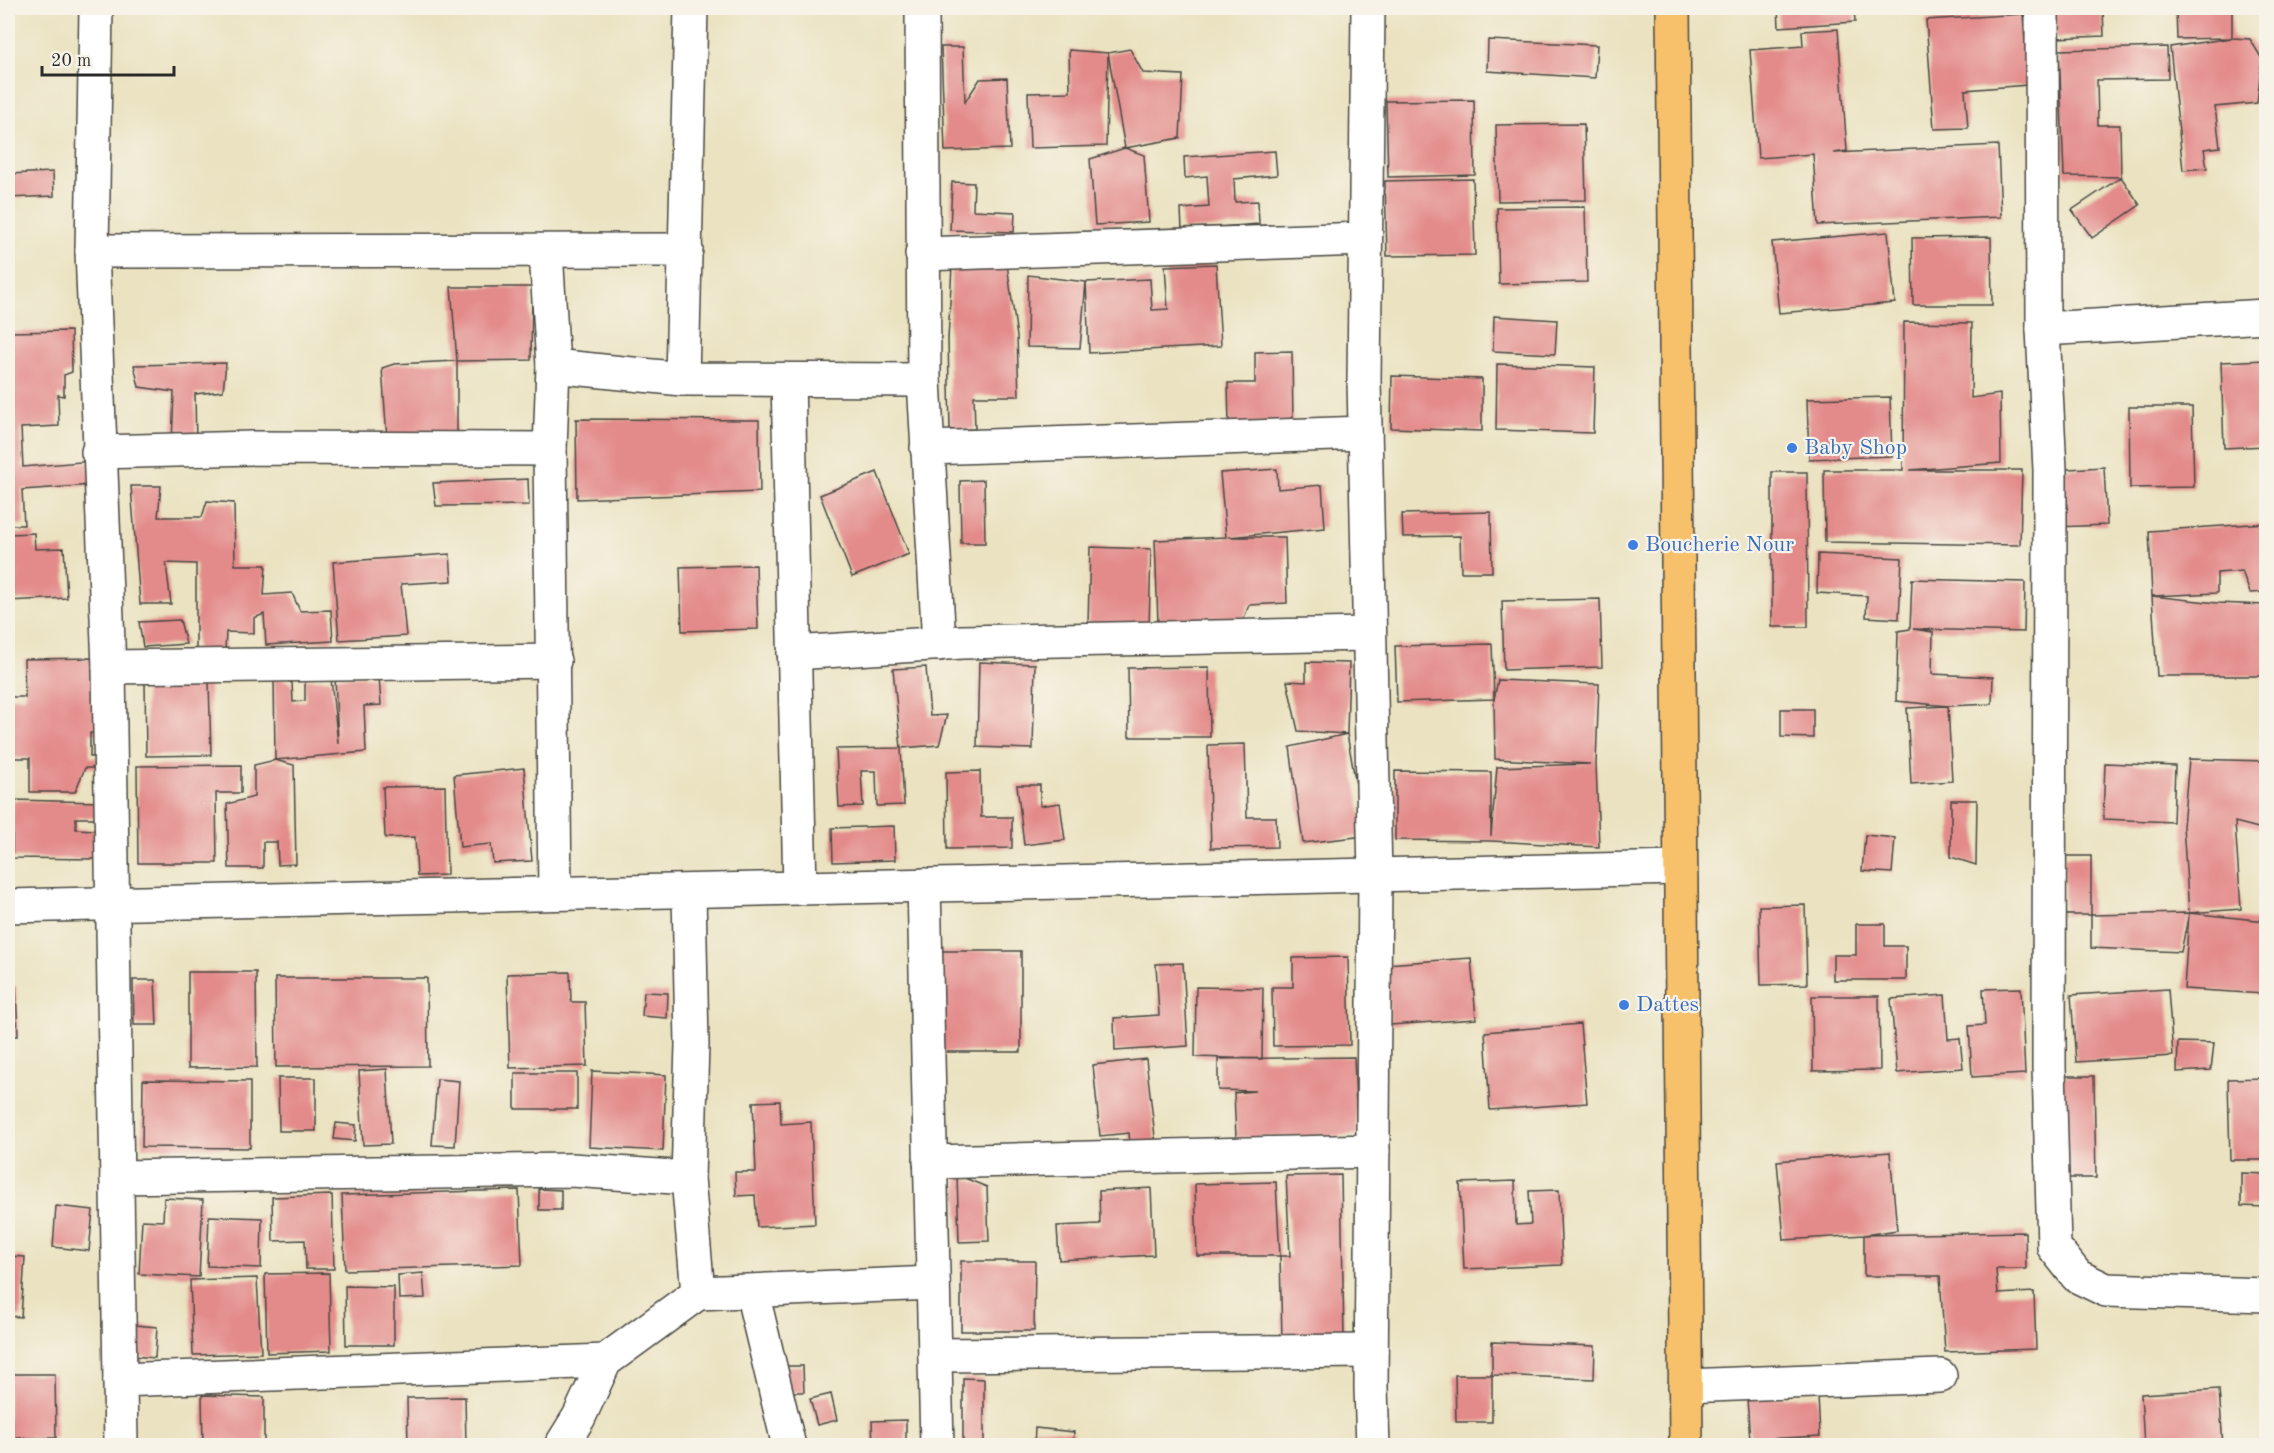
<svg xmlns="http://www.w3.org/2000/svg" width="2274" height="1453" viewBox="0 0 2274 1453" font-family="'Old Standard TT',serif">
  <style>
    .building { fill: #e38b8a }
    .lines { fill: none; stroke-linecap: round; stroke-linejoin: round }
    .minor-casing { stroke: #484641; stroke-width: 36 }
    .primary-casing { stroke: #484641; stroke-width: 36 }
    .minor { stroke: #fff; stroke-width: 33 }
    .primary { stroke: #f7c06b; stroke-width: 33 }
    .shop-dot { fill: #3f7fe0; stroke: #f7f3e8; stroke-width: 2 }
    .labels { text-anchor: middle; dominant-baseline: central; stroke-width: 4.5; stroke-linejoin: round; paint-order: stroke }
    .shop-label { font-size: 22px; fill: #366cbe; stroke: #f7f3e8; text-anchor: start }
  </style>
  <rect width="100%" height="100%" fill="#f7f3e8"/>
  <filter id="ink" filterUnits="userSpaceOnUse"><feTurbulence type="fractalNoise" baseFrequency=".0167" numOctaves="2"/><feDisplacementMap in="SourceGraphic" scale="12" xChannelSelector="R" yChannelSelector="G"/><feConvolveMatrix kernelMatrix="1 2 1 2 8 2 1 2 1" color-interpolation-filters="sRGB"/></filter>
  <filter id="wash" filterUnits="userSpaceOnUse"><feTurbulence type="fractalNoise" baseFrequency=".008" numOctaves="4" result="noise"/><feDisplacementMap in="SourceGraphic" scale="24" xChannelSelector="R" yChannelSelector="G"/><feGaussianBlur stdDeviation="1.35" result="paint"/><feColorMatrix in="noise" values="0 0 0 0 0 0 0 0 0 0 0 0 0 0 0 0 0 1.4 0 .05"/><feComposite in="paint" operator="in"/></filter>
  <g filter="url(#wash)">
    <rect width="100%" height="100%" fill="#eae2c0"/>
    <g id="blocks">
      <g class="building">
        <polygon points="1778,8 1854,8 1855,22 1779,27"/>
        <polygon points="2054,8 2103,8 2104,36 2056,38"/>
        <polygon points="2176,8 2232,8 2232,38 2177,39"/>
        <polygon points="2023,14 2028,85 1965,90 1968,128 1934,129 1926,20"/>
        <polygon points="1838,29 1847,151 1834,153 1998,145 2001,217 1818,225 1813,154 1758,158 1750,50 1803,46 1802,31"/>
        <polygon points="2232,38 2250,39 2262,59 2266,59 2266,96 2262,59 2257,103 2215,107 2220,147 2204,149 2207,168 2183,170 2170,47"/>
        <polygon points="1488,40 1597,45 1595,78 1487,71"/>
        <polygon points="941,47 963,47 965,102 980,79 1007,78 1010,149 945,151"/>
        <polygon points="2167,47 2168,79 2097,80 2098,125 2120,125 2121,177 2140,205 2092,238 2072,210 2121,177 2064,176 2059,50"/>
        <polygon points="1130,49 1143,73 1183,75 1180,138 1125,148 1144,155 1149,222 1095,225 1090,159 1125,148 1108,53"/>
        <polygon points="1069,50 1108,53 1106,146 1030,148 1028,93 1070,92"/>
        <polygon points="1474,100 1475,175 1388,177 1386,101"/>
        <polygon points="1584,124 1586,200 1498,201 1496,125"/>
        <polygon points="1275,151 1277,175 1234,179 1235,202 1258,201 1259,224 1182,230 1181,209 1209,207 1207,176 1185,178 1184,157"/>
        <polygon points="53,172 54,196 8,198 8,174"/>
        <polygon points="1473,179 1475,255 1387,256 1385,181"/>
        <polygon points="952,182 974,183 973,210 1015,212 1014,232 950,230"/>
        <polygon points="1585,207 1587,282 1499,284 1497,208"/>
        <polygon points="1888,232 1895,303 1779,313 1772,242"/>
        <polygon points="1991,237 1992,305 1913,305 1912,238"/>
        <polygon points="1007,264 1017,337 1019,396 974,396 975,429 950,430 948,339 952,266"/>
        <polygon points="1216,264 1221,346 1089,353 1086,282 1080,348 1027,347 1028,275 1086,282 1150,279 1152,310 1168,309 1165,266"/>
        <polygon points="451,287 532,287 531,360 457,361 457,441 387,439 382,368 394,364 457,361"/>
        <polygon points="1494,316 1557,320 1555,354 1493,351"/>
        <polygon points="1904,322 1972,323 1971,398 2000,394 2001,463 1910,470 2022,470 2020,545 1825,542 1824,470 1903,470"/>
        <polygon points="71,331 72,372 64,375 64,396 58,395 59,426 21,428 23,467 92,461 93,485 22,490 24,525 8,525 8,332"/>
        <polygon points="1292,351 1293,424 1229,425 1228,383 1255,383 1255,352"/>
        <polygon points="2266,360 2266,446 2224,448 2221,362"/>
        <polygon points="226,363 223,391 195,394 196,444 172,443 174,392 139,387 134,365"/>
        <polygon points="1497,364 1595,367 1593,433 1496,430"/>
        <polygon points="1392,376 1482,379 1482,431 1391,428"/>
        <polygon points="1890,397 1892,456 1809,459 1807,399"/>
        <polygon points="2129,407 2192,407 2194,487 2130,488"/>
        <polygon points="576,419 759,420 760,492 577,499"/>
        <polygon points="2104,467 2107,525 2054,527 2050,470"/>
        <polygon points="1277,469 1278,489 1322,485 1325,528 1229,537 1285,537 1287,603 1249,605 1243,621 1158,623 1155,540 1226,537 1220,473"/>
        <polygon points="877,472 909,554 852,577 820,495"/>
        <polygon points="1772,472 1807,472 1808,627 1772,627"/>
        <polygon points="528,479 529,505 436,506 433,483"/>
        <polygon points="984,480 985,543 961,543 960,481"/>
        <polygon points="131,486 161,486 158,517 202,517 207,501 234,503 235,565 266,565 264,595 292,593 300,611 331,610 333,641 266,645 264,614 254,618 254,633 226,632 225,651 196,651 196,564 166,563 171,604 140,604"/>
        <polygon points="1491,512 1492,572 1461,572 1460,536 1403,537 1402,514"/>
        <polygon points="2266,523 2266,592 2250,593 2242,571 2217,573 2217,593 2152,596 2217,603 2266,605 2266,676 2157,676 2152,596 2149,531"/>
        <polygon points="34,533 35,549 64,548 67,598 8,601 8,534"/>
        <polygon points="1090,547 1151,549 1149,627 1088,624"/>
        <polygon points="450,554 452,581 401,584 406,636 339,640 333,562"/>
        <polygon points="1818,554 1902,558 1899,619 1866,617 1867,596 1817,593"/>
        <polygon points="756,565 758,629 682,631 680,567"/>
        <polygon points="1912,579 2025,582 2024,632 1913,629 1933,632 1932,674 1993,677 1992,704 1948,706 1896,701 1898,631 1910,629"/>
        <polygon points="1600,599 1602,667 1504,670 1502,601"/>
        <polygon points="180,620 186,644 143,647 139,622"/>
        <polygon points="1492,644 1494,699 1397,702 1395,646"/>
        <polygon points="100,658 100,734 90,733 90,757 97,757 98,768 85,768 75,792 30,792 30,758 8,758 8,697 25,697 24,659"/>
        <polygon points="979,662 1035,664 1033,749 977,747"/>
        <polygon points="1306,662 1349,663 1347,734 1365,836 1303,843 1290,747 1347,734 1298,731 1287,681 1306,682"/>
        <polygon points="926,667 930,716 947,715 939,745 901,748 904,805 877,806 876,771 861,771 863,806 839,807 836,749 901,748 893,669"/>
        <polygon points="1209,667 1210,737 1129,737 1128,668"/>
        <polygon points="274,676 292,683 293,702 305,701 305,679 331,679 338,744 335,677 379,676 381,705 364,706 366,752 275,760"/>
        <polygon points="1498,680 1599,684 1596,764 1599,847 1491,841 1395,840 1395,771 1491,772 1491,836 1497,767 1590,764 1495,759 1494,699"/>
        <polygon points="209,681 211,755 146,756 145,682"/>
        <polygon points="1948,706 1952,781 1911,784 1907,708"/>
        <polygon points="1781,709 1813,709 1813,738 1781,737"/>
        <polygon points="1245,744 1247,817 1276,817 1277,847 1211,848 1208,745"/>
        <polygon points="2189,759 2266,761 2266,830 2235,822 2241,909 2189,913 2183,826"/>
        <polygon points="275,760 294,765 296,864 278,865 277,842 263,842 263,868 229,868 227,804 254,797 254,765"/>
        <polygon points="2105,763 2175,766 2173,822 2103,819"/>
        <polygon points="241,765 241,793 216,793 217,863 138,863 137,766"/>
        <polygon points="524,768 532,861 493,863 491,844 460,847 454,775"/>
        <polygon points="980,771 981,817 1012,817 1012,848 947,849 946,772"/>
        <polygon points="1017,785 1040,785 1040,806 1060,803 1065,840 1024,845"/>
        <polygon points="445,786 447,875 417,876 415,837 385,838 383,787"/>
        <polygon points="12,800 99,802 99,818 76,818 76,829 95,830 95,859 12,858"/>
        <polygon points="1951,800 1977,800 1976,865 1951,857"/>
        <polygon points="894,826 895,860 833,862 832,828"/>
        <polygon points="1865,835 1895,838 1892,873 1862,871"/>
        <rect x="2064" y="856" width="27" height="59"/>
        <polygon points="1805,905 1807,984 1761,985 1759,906"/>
        <polygon points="2189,913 2181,952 2091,948 2091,915"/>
        <polygon points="2189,913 2266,921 2264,994 2184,989"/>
        <polygon points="1856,924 1885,924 1885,946 1906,946 1906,980 1833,980 1833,955 1856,955"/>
        <polygon points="937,951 1021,951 1021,1052 938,1052"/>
        <polygon points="1348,957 1350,1045 1273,1046 1272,987 1293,987 1293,958"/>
        <polygon points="1471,958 1476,1019 1390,1025 1386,964"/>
        <polygon points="1183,963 1188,1046 1115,1051 1114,1018 1159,1015 1156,964"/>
        <polygon points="188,972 256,972 257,1067 188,1068"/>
        <polygon points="570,972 571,1002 585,1002 587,1066 510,1068 507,974"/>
        <polygon points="275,978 427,978 428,1066 276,1067"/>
        <polygon points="133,980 155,980 157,1025 134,1025"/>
        <polygon points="16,986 18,1036 8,1036 8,987"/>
        <polygon points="1196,987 1263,988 1262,1059 1195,1057"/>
        <polygon points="2021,988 2025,1074 1972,1077 1969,1026 1985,1025 1983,989"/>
        <polygon points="2168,989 2173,1056 2076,1062 2071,995"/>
        <polygon points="644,992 668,993 667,1018 642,1016"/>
        <polygon points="1945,995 1948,1039 1960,1038 1963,1068 1897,1073 1891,999"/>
        <polygon points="1812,996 1879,996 1880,1070 1813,1071"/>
        <polygon points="1580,1024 1587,1103 1490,1110 1485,1032"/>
        <polygon points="2178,1042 2214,1043 2211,1070 2177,1072"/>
        <polygon points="1354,1057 1357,1135 1236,1138 1234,1093 1255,1091 1218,1090 1218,1059"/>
        <polygon points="1146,1059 1156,1145 1130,1147 1129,1133 1100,1136 1093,1065"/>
        <polygon points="387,1069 391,1144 363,1145 359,1071"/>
        <polygon points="592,1071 666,1075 663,1151 589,1147"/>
        <rect x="515" y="1073" width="62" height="36"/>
        <polygon points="2059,1076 2094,1076 2096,1178 2061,1178"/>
        <polygon points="278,1078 316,1078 316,1131 279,1131"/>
        <polygon points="2266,1078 2266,1160 2230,1160 2228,1079"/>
        <polygon points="437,1079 459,1081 455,1146 432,1145"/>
        <polygon points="143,1080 250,1081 250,1148 142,1147"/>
        <polygon points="780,1101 781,1124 811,1122 815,1224 757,1227 755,1195 736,1196 735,1172 756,1172 753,1102"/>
        <polygon points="336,1123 356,1125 355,1141 334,1139"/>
        <polygon points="1890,1152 1897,1230 1864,1235 2025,1232 2026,1269 1996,1269 1998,1294 2034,1292 2036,1349 1945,1352 1940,1276 1864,1276 1864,1235 1784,1240 1777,1161"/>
        <polygon points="2241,1173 2266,1174 2266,1207 2241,1206"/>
        <polygon points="957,1175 987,1187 989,1241 959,1242"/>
        <polygon points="1341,1175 1344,1338 1282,1339 1280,1256 1197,1256 1195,1184 1276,1182 1280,1256 1290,1256 1286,1176"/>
        <polygon points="1515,1181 1516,1225 1531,1224 1529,1191 1559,1190 1562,1265 1464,1269 1460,1183"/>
        <polygon points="1151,1188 1154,1255 1059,1260 1057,1226 1100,1224 1099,1191"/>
        <polygon points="539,1189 561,1190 561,1210 539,1210"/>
        <polygon points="519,1190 522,1265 345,1270 342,1195"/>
        <polygon points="332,1195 334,1269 306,1269 305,1240 273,1241 272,1197"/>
        <polygon points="164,1198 203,1200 199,1277 139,1274 142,1220 163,1221"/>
        <polygon points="56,1206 93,1210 89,1251 53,1247"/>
        <polygon points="209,1216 262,1218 261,1268 207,1266"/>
        <polygon points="8,1256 25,1257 21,1317 8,1316"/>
        <polygon points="961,1261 1035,1261 1034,1331 961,1331"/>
        <polygon points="329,1273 331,1351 267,1353 265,1274"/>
        <polygon points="423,1273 425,1298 399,1299 398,1275"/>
        <polygon points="257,1278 261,1353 193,1355 190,1280"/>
        <polygon points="345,1286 394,1287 394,1345 346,1345"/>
        <polygon points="135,1325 157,1327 155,1358 133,1356"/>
        <polygon points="1492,1342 1595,1346 1594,1379 1492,1375 1492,1422 1456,1422 1455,1375 1492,1375"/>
        <polygon points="783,1366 803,1366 804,1392 784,1392"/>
        <polygon points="8,1374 55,1374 56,1438 8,1438"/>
        <polygon points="963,1378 984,1379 984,1446 963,1446"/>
        <polygon points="2219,1389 2223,1446 2144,1446 2141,1394"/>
        <polygon points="831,1394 837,1420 817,1425 810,1399"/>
        <polygon points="202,1395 264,1397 264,1446 203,1446"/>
        <polygon points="1818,1396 1820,1436 1750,1440 1747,1399"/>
        <polygon points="465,1397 466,1446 408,1446 407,1398"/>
        <polygon points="906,1420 906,1446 873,1446 872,1421"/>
        <polygon points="1035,1428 1074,1432 1073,1446 1034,1446"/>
      </g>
    </g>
  </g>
  <g filter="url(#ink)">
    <use href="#blocks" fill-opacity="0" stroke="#484641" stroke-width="1.5"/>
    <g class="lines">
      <g class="minor-casing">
        <g id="minor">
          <polyline points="96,8 92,251 109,667 121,1446"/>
          <polyline points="922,8 924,380 939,644"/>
          <polyline points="1368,8 1364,381 1375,875 1371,1388 1373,1446"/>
          <polyline points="2042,8 2043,329 2050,470 2049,1067 2054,1247 2077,1276 2106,1290 2266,1295"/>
          <polyline points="92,251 686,250"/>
          <polyline points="546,251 553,366 550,449 555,893"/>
          <polyline points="922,254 1364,239"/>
          <polyline points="2043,329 2266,316"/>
          <polyline points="553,366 682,379 924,380"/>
          <polyline points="682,379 691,8"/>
          <polyline points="788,380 800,888"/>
          <polyline points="927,448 1365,433"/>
          <polyline points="98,452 253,448 550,449"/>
          <polyline points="794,653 962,642 1369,634"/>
          <polyline points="109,667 554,661"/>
          <polyline points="924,885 937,1446"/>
          <polyline points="8,906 1680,868"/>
          <polyline points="930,1162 1373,1151"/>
          <polyline points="117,1177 572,1170 688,1178"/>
          <polyline points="752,1292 789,1446"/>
          <polyline points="698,1293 933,1283"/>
          <polyline points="935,1355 1371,1351"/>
          <polyline points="120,1380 605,1361"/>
          <polyline points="1685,1386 1940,1376"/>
          <polyline points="561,1446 579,1417 605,1361 698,1293 688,1178 692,1045 689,891"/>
        </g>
      </g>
      <g class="primary-casing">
        <polyline id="primary" points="1673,8 1686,1446"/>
      </g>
      <use href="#minor" class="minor"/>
      <use href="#primary" class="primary"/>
    </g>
  </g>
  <g class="shop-dot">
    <circle cx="1792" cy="448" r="6"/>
    <circle cx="1633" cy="545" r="6"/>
    <circle cx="1624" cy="1005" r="6"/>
  </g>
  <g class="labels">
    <g class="shop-label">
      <text x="1804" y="448">Baby Shop</text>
      <text x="1645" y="545">Boucherie Nour</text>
      <text x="1636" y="1005">Dattes</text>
    </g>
  </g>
  <rect width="2274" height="1453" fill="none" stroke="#f7f3e8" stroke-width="30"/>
  <path d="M42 66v9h132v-9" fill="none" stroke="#2b2b2b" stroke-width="3"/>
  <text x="51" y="66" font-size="18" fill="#2b2b2b" stroke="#f7f3e8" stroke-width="4.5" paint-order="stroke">20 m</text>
</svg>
